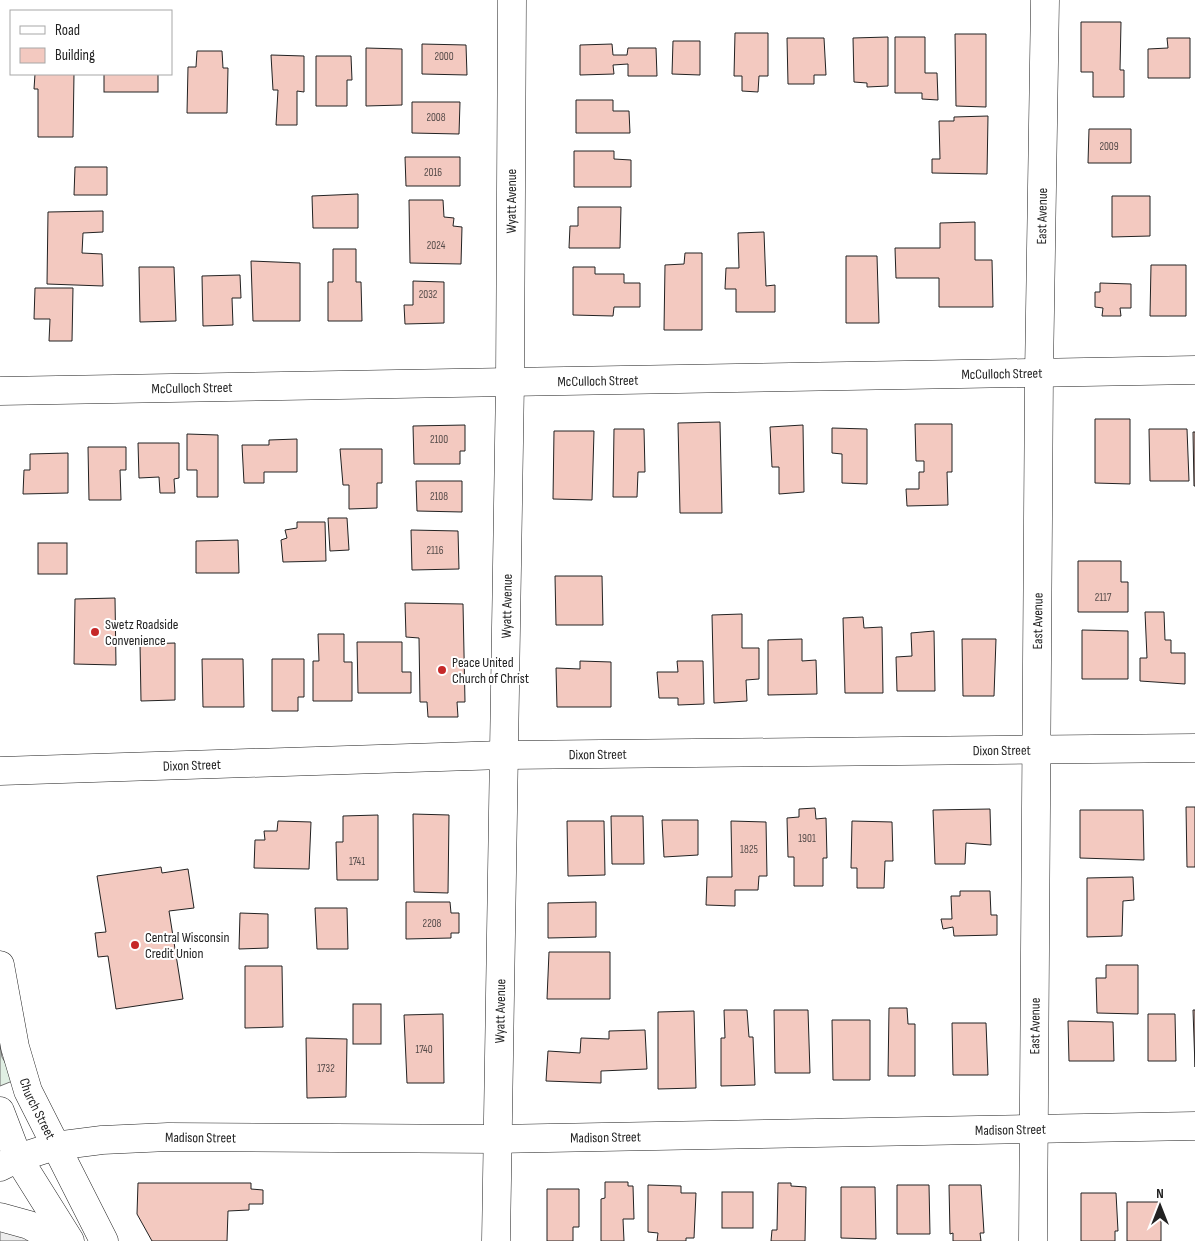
<svg xmlns="http://www.w3.org/2000/svg" width="1195" height="1241" viewBox="0 0 1195 1241" font-family="'Sofia Sans Condensed',sans-serif">
  <style>
    .green { fill: #e0efe3; stroke: #6f6f6f }
    .parking { fill: #ededed; stroke: #6f6f6f }
    .building { fill: #f3c9c0; stroke: #222 }
    .lines { fill: none; stroke-linecap: round; stroke-linejoin: round }
    .minor-casing { stroke: #222; stroke-width: 29 }
    .major-casing { stroke: #222; stroke-width: 29 }
    .minor { stroke: #fff; stroke-width: 28 }
    .major { stroke: #fff; stroke-width: 28 }
    .poi-dot { fill: #c62828; stroke: #fff; stroke-width: 2 }
    .labels { text-anchor: middle; dominant-baseline: central; stroke-width: 4; stroke-linejoin: round; paint-order: stroke }
    .number-label { font-size: 11px; fill: #564c4a }
    .street-label { font-size: 14px; fill: #222; stroke: #fff }
    .poi-label { font-size: 14px; fill: #222; stroke: #fff; text-anchor: start }
  </style>
  <rect width="100%" height="100%" fill="#fff"/>
  <polygon class="green" points="0,1045 2,1057 15,1080 0,1086"/>
  <polygon class="parking" points="0,1228 15,1231 30,1241 0,1241"/>
  <g class="building">
    <polygon points="1081,22 1121,22 1120,70 1124,70 1124,97 1093,97 1093,72 1081,72"/>
    <polygon points="735,33 768,33 768,76 759,76 758,92 742,91 742,76 734,76"/>
    <polygon points="955,34 986,34 986,107 956,106"/>
    <polygon points="888,37 888,86 867,87 867,83 854,82 853,38"/>
    <polygon points="895,37 925,37 925,73 937,73 938,100 922,99 922,93 895,93"/>
    <polygon points="787,38 824,38 826,75 814,75 814,84 788,84"/>
    <polygon points="1167,38 1190,38 1190,78 1148,78 1148,49 1168,48"/>
    <polygon points="673,41 700,41 700,75 672,74"/>
    <polygon points="422,44 466,45 467,75 422,74"/>
    <polygon points="612,44 613,55 627,55 628,48 656,48 657,76 628,76 628,64 613,65 614,74 580,75 580,45"/>
    <polygon points="366,48 402,49 402,105 366,106"/>
    <polygon points="197,51 222,51 223,68 228,68 227,113 187,113 188,67 196,67"/>
    <polygon points="271,55 304,56 304,92 297,91 297,125 276,125 278,90 273,90"/>
    <polygon points="316,56 351,56 352,80 347,80 347,106 316,106"/>
    <polygon points="35,74 74,74 73,137 38,137 38,89 34,89"/>
    <rect x="104" y="74" width="54" height="18"/>
    <polygon points="576,100 613,100 613,111 629,111 630,133 576,133"/>
    <polygon points="412,102 460,102 459,134 412,133"/>
    <polygon points="988,116 987,174 932,173 932,159 940,159 939,121 954,121 954,117"/>
    <polygon points="1089,129 1131,129 1131,163 1088,163"/>
    <polygon points="574,151 614,151 614,159 631,160 631,187 574,187"/>
    <polygon points="405,157 460,157 460,186 406,186"/>
    <polygon points="75,167 107,167 107,195 74,195"/>
    <polygon points="358,194 358,228 313,228 312,196"/>
    <polygon points="1112,196 1150,196 1150,236 1112,237"/>
    <polygon points="409,200 443,200 444,217 454,218 453,226 462,227 461,264 410,263"/>
    <polygon points="578,207 621,207 620,248 569,248 570,226 578,226"/>
    <polygon points="103,211 103,232 83,233 82,253 102,254 103,286 47,284 48,212"/>
    <polygon points="975,222 975,260 992,260 993,307 939,307 939,278 896,278 895,248 940,248 940,223"/>
    <polygon points="764,232 766,286 775,285 775,312 736,312 736,289 725,289 726,268 739,268 738,233"/>
    <polygon points="333,249 356,249 356,282 361,282 362,321 328,321 328,282 333,282"/>
    <polygon points="685,253 702,253 702,330 664,330 665,265 684,264"/>
    <polygon points="846,256 877,256 879,323 846,323"/>
    <polygon points="251,261 300,263 300,321 253,321"/>
    <polygon points="1151,265 1186,265 1186,316 1150,316"/>
    <polygon points="139,267 174,267 176,321 140,322"/>
    <polygon points="573,267 595,267 595,274 624,274 624,283 640,283 640,307 614,307 613,316 573,315"/>
    <polygon points="240,275 241,298 232,298 233,325 203,326 202,276"/>
    <polygon points="413,281 444,282 444,323 405,324 404,305 413,305"/>
    <polygon points="1100,283 1131,284 1131,308 1120,308 1121,316 1102,316 1103,308 1095,307 1095,292 1100,292"/>
    <polygon points="35,288 73,288 72,341 49,341 50,319 34,319"/>
    <polygon points="1095,419 1130,419 1130,484 1095,483"/>
    <polygon points="720,422 722,513 680,513 678,423"/>
    <polygon points="915,424 952,424 952,472 947,472 948,505 907,506 906,489 919,489 919,472 924,472 924,461 916,461"/>
    <polygon points="465,425 465,451 460,451 460,464 414,464 413,426"/>
    <polygon points="803,425 804,492 779,494 779,467 772,467 770,427"/>
    <polygon points="832,428 867,429 867,484 842,483 842,454 832,453"/>
    <polygon points="614,429 644,429 645,472 638,472 637,497 613,497"/>
    <polygon points="1149,429 1187,429 1189,481 1150,481"/>
    <polygon points="554,431 594,431 592,500 553,499"/>
    <polygon points="1193,432 1195,432 1195,486 1194,486"/>
    <polygon points="187,434 218,435 218,497 197,497 197,470 187,470"/>
    <polygon points="297,439 297,472 264,472 264,483 244,483 242,445 269,445 269,440"/>
    <polygon points="138,443 179,443 179,478 174,479 175,493 160,493 159,477 139,478"/>
    <polygon points="88,447 126,447 126,470 120,470 121,500 89,500"/>
    <polygon points="340,449 382,449 382,483 377,483 377,508 349,509 349,485 343,485"/>
    <polygon points="68,453 68,493 23,494 24,470 30,470 30,454"/>
    <polygon points="416,481 462,481 462,512 417,511"/>
    <polygon points="328,518 347,518 349,550 330,551"/>
    <polygon points="297,522 325,522 326,561 283,562 281,540 287,538 285,530 297,528"/>
    <polygon points="411,530 458,531 459,569 412,570"/>
    <polygon points="238,540 239,573 196,573 196,541"/>
    <rect x="38" y="543" width="29" height="31"/>
    <polygon points="1078,561 1121,561 1121,582 1128,582 1128,612 1078,612"/>
    <polygon points="555,576 602,576 603,625 556,625"/>
    <polygon points="115,598 116,665 74,664 75,599"/>
    <polygon points="405,603 463,604 465,702 457,702 458,717 428,717 427,702 420,702 419,638 406,637"/>
    <polygon points="1145,612 1164,612 1165,640 1171,640 1171,653 1185,653 1185,684 1140,681 1140,658 1147,658"/>
    <polygon points="742,614 742,648 759,648 759,679 746,680 747,701 714,703 712,615"/>
    <polygon points="863,617 864,628 882,627 883,693 845,693 843,618"/>
    <polygon points="1082,630 1128,631 1128,679 1082,679"/>
    <polygon points="934,631 935,691 897,691 896,657 912,656 911,633"/>
    <polygon points="318,634 344,634 344,662 352,662 352,701 313,701 313,661 319,661"/>
    <polygon points="802,639 802,661 816,660 817,694 768,695 768,640"/>
    <polygon points="962,639 996,639 994,696 963,696"/>
    <polygon points="357,642 402,642 402,672 411,672 411,693 358,693"/>
    <polygon points="175,643 175,700 141,701 140,644"/>
    <polygon points="202,659 243,659 244,707 203,707"/>
    <polygon points="272,659 304,659 304,697 298,697 298,711 272,711"/>
    <polygon points="580,661 611,662 611,707 557,707 556,668 580,669"/>
    <polygon points="677,661 703,661 704,704 678,705 678,698 659,698 657,672 678,672"/>
    <polygon points="1186,807 1195,807 1195,867 1187,867"/>
    <polygon points="815,808 816,819 826,818 827,858 823,858 823,886 794,886 794,857 788,857 787,818 799,817 799,809"/>
    <polygon points="990,809 991,845 966,843 965,864 935,864 933,810"/>
    <polygon points="1080,810 1143,810 1144,860 1080,858"/>
    <polygon points="413,814 449,815 448,893 414,892"/>
    <polygon points="378,815 378,880 337,880 336,842 343,842 343,816"/>
    <polygon points="611,816 643,816 644,864 612,864"/>
    <polygon points="662,820 698,820 698,855 664,857"/>
    <polygon points="278,821 311,822 309,869 254,868 255,840 265,840 264,831 277,831"/>
    <polygon points="567,821 604,821 605,875 568,876"/>
    <polygon points="731,821 766,822 767,876 759,876 758,890 735,890 735,906 706,905 707,877 732,877"/>
    <polygon points="852,821 892,822 893,861 885,861 884,888 857,888 857,868 851,868"/>
    <polygon points="161,867 162,873 188,869 194,908 169,911 183,999 116,1009 108,956 98,957 95,933 106,932 97,876"/>
    <polygon points="1133,877 1134,900 1123,901 1122,936 1087,937 1087,878"/>
    <polygon points="960,891 990,891 991,915 997,915 997,935 954,936 953,927 943,929 941,919 952,919 951,896 960,896"/>
    <polygon points="406,902 450,902 451,913 459,913 459,933 451,933 451,938 406,939"/>
    <polygon points="596,902 596,937 548,938 548,903"/>
    <polygon points="315,908 347,908 348,949 317,949"/>
    <polygon points="240,913 268,914 268,948 239,949"/>
    <polygon points="549,952 610,952 610,999 547,999"/>
    <polygon points="1106,965 1138,965 1138,1014 1097,1013 1096,978 1106,978"/>
    <polygon points="245,966 282,966 283,1027 245,1028"/>
    <rect x="353" y="1004" width="28" height="40"/>
    <polygon points="889,1008 907,1008 908,1024 915,1024 915,1076 888,1076"/>
    <polygon points="724,1010 747,1010 749,1037 753,1037 755,1085 721,1086 721,1038 725,1038"/>
    <polygon points="774,1010 808,1010 810,1073 775,1073"/>
    <polygon points="1193,1010 1195,1010 1195,1067"/>
    <polygon points="694,1011 696,1088 658,1089 658,1012"/>
    <polygon points="443,1014 444,1083 407,1083 404,1015"/>
    <polygon points="1148,1014 1175,1014 1176,1061 1148,1061"/>
    <polygon points="832,1020 870,1020 870,1080 833,1080"/>
    <polygon points="1068,1021 1113,1022 1114,1061 1069,1061"/>
    <polygon points="952,1023 986,1023 988,1075 953,1075"/>
    <polygon points="645,1030 647,1069 601,1071 601,1083 546,1081 548,1051 580,1053 581,1038 609,1039 609,1031"/>
    <polygon points="306,1038 347,1039 346,1097 307,1098"/>
    <polygon points="605,1182 628,1182 628,1186 633,1186 634,1219 623,1219 624,1241 601,1241 601,1199 605,1198"/>
    <polygon points="138,1183 251,1183 251,1189 263,1190 263,1204 249,1204 249,1210 228,1211 227,1241 152,1241 137,1214"/>
    <polygon points="778,1183 791,1183 791,1186 806,1187 805,1241 771,1241 772,1230 777,1230"/>
    <polygon points="648,1185 681,1186 681,1193 696,1193 694,1238 686,1238 686,1241 657,1241 658,1233 648,1232"/>
    <polygon points="897,1185 929,1185 930,1234 897,1234"/>
    <polygon points="949,1185 981,1185 984,1233 980,1233 981,1241 953,1241 953,1233 950,1234"/>
    <polygon points="841,1187 875,1187 876,1239 841,1238"/>
    <polygon points="547,1189 579,1189 579,1227 573,1227 573,1241 547,1241"/>
    <rect x="722" y="1192" width="31" height="36"/>
    <polygon points="1081,1193 1116,1193 1118,1231 1115,1231 1115,1241 1081,1241"/>
    <rect x="1127" y="1202" width="34" height="39"/>
  </g>
  <g class="lines">
    <g class="minor-casing">
      <g id="minor">
        <path id="s1" d="M0,391L1195,370"/>
        <path id="s2" d="M0,771L503,755L1195,748"/>
        <path id="s3" d="M0,1167L18,1158L55,1146L102,1140L168,1137L497,1139L1195,1126"/>
        <polyline points="0,1217 29,1225 57,1241"/>
        <path id="s4" d="M496,1241L510,382L512,0"/>
        <path id="s5" d="M1033,1241L1039,374L1045,0"/>
      </g>
    </g>
    <g class="major-casing">
      <g id="major">
        <path id="s6" d="M0,965L15,1047L28,1091L104,1241"/>
        <polyline points="0,1111 18,1158 70,1241"/>
      </g>
    </g>
    <use href="#minor" class="minor"/>
    <use href="#major" class="major"/>
  </g>
  <g class="poi-dot">
    <circle cx="95" cy="632" r="5"/>
    <circle cx="442" cy="670" r="5"/>
    <circle cx="135" cy="945" r="5"/>
  </g>
  <g class="labels">
    <g class="number-label">
      <text x="444" y="56">2000</text>
      <text x="436" y="117">2008</text>
      <text x="1109" y="146">2009</text>
      <text x="433" y="172">2016</text>
      <text x="436" y="245">2024</text>
      <text x="428" y="294">2032</text>
      <text x="439" y="439">2100</text>
      <text x="439" y="496">2108</text>
      <text x="435" y="550">2116</text>
      <text x="1103" y="597">2117</text>
      <text x="807" y="838">1901</text>
      <text x="749" y="849">1825</text>
      <text x="357" y="861">1741</text>
      <text x="432" y="923">2208</text>
      <text x="424" y="1049">1740</text>
      <text x="326" y="1068">1732</text>
    </g>
    <g class="street-label">
      <text stroke="none"><textPath href="#s4" startOffset="1040">Wyatt Avenue</textPath></text>
      <text stroke="none"><textPath href="#s5" startOffset="1025">East Avenue</textPath></text>
      <text stroke="none"><textPath href="#s1" startOffset="1002">McCulloch Street</textPath></text>
      <text stroke="none"><textPath href="#s1" startOffset="598">McCulloch Street</textPath></text>
      <text stroke="none"><textPath href="#s1" startOffset="192">McCulloch Street</textPath></text>
      <text stroke="none"><textPath href="#s4" startOffset="635">Wyatt Avenue</textPath></text>
      <text stroke="none"><textPath href="#s5" startOffset="620">East Avenue</textPath></text>
      <text stroke="none"><textPath href="#s2" startOffset="1002">Dixon Street</textPath></text>
      <text stroke="none"><textPath href="#s2" startOffset="598">Dixon Street</textPath></text>
      <text stroke="none"><textPath href="#s2" startOffset="192">Dixon Street</textPath></text>
      <text stroke="none"><textPath href="#s4" startOffset="230">Wyatt Avenue</textPath></text>
      <text stroke="none"><textPath href="#s5" startOffset="215">East Avenue</textPath></text>
      <text stroke="none"><textPath href="#s6" startOffset="149">Church Street</textPath></text>
      <text stroke="none"><textPath href="#s3" startOffset="1015">Madison Street</textPath></text>
      <text stroke="none"><textPath href="#s3" startOffset="205">Madison Street</textPath></text>
      <text stroke="none"><textPath href="#s3" startOffset="610">Madison Street</textPath></text>
    </g>
    <g class="poi-label">
      <text x="105" y="624">Swetz Roadside<tspan x="105" dy="16">Convenience</tspan></text>
      <text x="452" y="662">Peace United<tspan x="452" dy="16">Church of Christ</tspan></text>
      <text x="145" y="937">Central Wisconsin<tspan x="145" dy="16">Credit Union</tspan></text>
    </g>
  </g>
  <rect x="10" y="10" width="162" height="65" fill="#ffffff" stroke="#a7a7a7"/>
  <rect x="20" y="26" width="25" height="8" fill="#ffffff" stroke="#a7a7a7"/>
  <text x="55" y="35" font-size="15" fill="#222222">Road</text>
  <rect x="20" y="48" width="25" height="15" fill="#f3c9c0" stroke="#a7a7a7"/>
  <text x="55" y="60" font-size="15" fill="#222222">Building</text>
  <g transform="translate(1160 1206)" stroke="#ffffff" stroke-width="4" paint-order="stroke">
  <path d="M0-4L9 19L0 12L-9 19Z" fill="#222222"/>
  <text y="-8" font-size="14" font-weight="bold" text-anchor="middle" fill="#222222">N</text>
  </g>
</svg>
